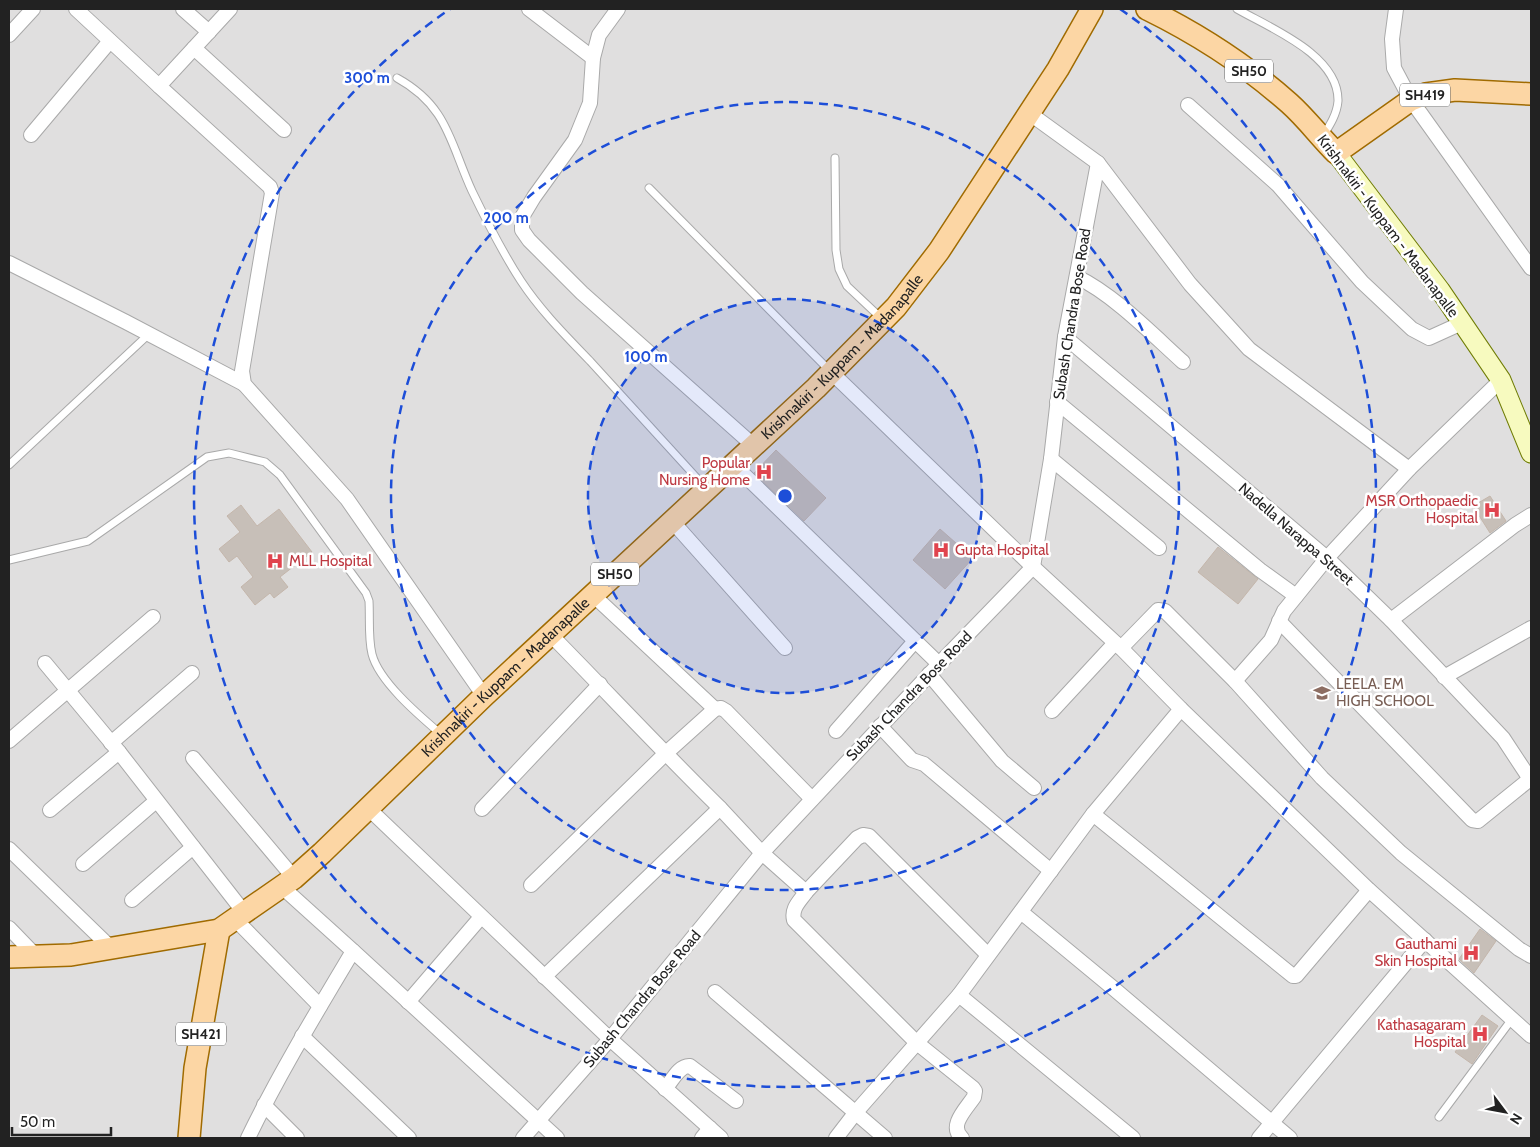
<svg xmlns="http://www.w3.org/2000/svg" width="1540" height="1147" viewBox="0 0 1540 1147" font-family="Cabin,sans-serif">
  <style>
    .residential { fill: #e0dfdf }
    .building { fill: #c7bfb8; stroke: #c4b6ab }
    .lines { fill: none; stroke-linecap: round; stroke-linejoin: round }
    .lane-casing { stroke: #a9a9a9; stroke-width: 9 }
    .street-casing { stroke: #a9a9a9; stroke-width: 16 }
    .secondary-casing { stroke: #707d05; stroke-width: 21 }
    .primary-casing { stroke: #a06b00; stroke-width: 24 }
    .lane { stroke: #fff; stroke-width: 7 }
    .street { stroke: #fff; stroke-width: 14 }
    .secondary { stroke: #f7fabf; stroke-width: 19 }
    .primary { stroke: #fcd6a4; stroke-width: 21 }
    .ring { fill: none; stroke: #1d4ed8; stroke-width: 2.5; stroke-dasharray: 9 6 }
    .labels { text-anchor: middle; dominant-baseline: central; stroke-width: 5; stroke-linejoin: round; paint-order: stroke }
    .shield { fill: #fff; stroke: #646464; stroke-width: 1 }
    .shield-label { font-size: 14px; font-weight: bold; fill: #222 }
    .street-label { font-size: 15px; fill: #222; stroke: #fff }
    .health-label { font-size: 15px; fill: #be3a42; stroke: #fff; text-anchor: end }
    .education-label { font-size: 15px; fill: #785e54; stroke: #fff; text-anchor: start }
    .centre { fill: #1d4ed8; stroke: #fff; stroke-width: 2.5 }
    .ring-label { font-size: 15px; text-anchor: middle; font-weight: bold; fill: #1d4ed8; stroke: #fff; stroke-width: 5; stroke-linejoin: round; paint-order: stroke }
  </style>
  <rect width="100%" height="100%" fill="#f2efe9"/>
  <rect class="residential" x="9" y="9" width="1522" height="1129"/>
  <g class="building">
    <polygon points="776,450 826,498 804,521 754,473"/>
    <polygon points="1490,496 1506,521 1490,533 1473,506"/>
    <polygon points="241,505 257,526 279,509 312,552 280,577 288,587 274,598 270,593 255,605 241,587 253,577 237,556 229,562 219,549 240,532 227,516"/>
    <polygon points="940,529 973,558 945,589 913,560"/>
    <polygon points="1218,547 1258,579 1238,604 1198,572"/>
    <polygon points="1480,929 1496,941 1474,973 1459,959"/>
    <polygon points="1482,1015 1498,1026 1472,1064 1455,1052"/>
  </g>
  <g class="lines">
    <g class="lane-casing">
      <g id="lane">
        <path d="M1237,9C1270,28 1339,55 1338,101C1337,114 1330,125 1323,136"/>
        <path d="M397,78C448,106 450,143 472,191C487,222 502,252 521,281C540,310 566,336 590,361C628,403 667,445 705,487"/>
        <polyline points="835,158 836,250 839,269 847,286 881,318"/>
        <polyline points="649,188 830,371"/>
        <polyline points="9,465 149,334"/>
        <path d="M9,560L88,541L207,457L229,453L265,462L280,475L366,593L369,601C370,618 368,638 372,654C379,682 421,717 442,735"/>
        <polyline points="1439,1117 1512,1019"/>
      </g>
    </g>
    <g class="street-casing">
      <g id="street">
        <polyline points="76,9 159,86"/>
        <polyline points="183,9 209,32"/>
        <polyline points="230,9 159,86 270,187 272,193 242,371 244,384 347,499 484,696"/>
        <polyline points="529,9 593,58"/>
        <polyline points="618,9 599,35 593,58 590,103 575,140 534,197 522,217 522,230 529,240 582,293 754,446"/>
        <polyline points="1396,9 1392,39 1394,68 1411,100 1531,268"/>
        <polyline points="9,35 33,9"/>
        <polyline points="194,48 284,130"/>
        <polyline points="1188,105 1278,185 1362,282 1412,329 1429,338 1462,323"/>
        <polyline points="1029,113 1098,163 1190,284 1249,349 1409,469"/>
        <polyline points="31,135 110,41"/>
        <polyline points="9,263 126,322 244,384"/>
        <path d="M1077,277C1113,294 1153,335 1183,362"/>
        <polyline points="1065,337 1327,558 1391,620 1515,525 1531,515"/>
        <polyline points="831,372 1033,567 1121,648 1181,709 1369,890 1531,1036"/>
        <polyline points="1057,402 1260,570 1296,596"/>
        <polyline points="1051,459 1159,548"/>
        <polyline points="733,464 939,664"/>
        <polyline points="672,521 785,648"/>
        <polyline points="593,595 715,709"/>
        <polyline points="1391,620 1503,738 1530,779 1531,778"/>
        <polyline points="1279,621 1472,820 1478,821 1530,779"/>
        <polyline points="1121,648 1158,610 1165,611 1235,681 1322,778 1401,853 1519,949 1531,956"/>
        <polyline points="45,663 119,752 243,911"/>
        <polyline points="929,674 1002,761 1034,788"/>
        <polyline points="1444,677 1531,628"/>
        <polyline points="1235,681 1271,640 1284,611 1327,558 1409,469 1501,380"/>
        <polyline points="1052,711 1115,643"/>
        <polyline points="880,726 912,760 924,764 1051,871"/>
        <polyline points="836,731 915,641"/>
        <polyline points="9,741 153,617"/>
        <polyline points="111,743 192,673"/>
        <polyline points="193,758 294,878"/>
        <polyline points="368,808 610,1039 721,1138"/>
        <path d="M720,808L762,853L806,892C800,901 791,908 794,920L917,1043L973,1088L975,1091L974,1097C966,1109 948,1126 962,1138"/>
        <polyline points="482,809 600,684"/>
        <polyline points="50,810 119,752"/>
        <polyline points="1093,814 1293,976 1296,976 1369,890"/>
        <polyline points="9,849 111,948"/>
        <polyline points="83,864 156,801"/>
        <polyline points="531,885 665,754 715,709 721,708 726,711 812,799"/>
        <polyline points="281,886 353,951"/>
        <polyline points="806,892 857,838 863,835 869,836 988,955"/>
        <polyline points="132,900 193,847"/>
        <polyline points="1021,912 1113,988 1290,1138"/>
        <polyline points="234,918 320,1006"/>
        <polyline points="9,928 36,956"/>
        <path d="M544,977L720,808C662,751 607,692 550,634"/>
        <polyline points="715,992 885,1138"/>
        <polyline points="959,995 1133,1138"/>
        <polyline points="408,1002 481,917"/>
        <polyline points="302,1036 409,1138"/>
        <path d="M665,1089C672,1081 679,1065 690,1066L736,1101"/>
        <polyline points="264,1105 297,1138"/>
        <path d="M248,1138C279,1074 316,1013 353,951L557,1138"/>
        <polyline points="523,1138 610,1039 762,853 939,664 1033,567 1051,459 1065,337 1098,163"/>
        <polyline points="702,1138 710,1128"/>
        <polyline points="836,1138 856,1112 959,995 1093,814 1181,709"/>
        <polyline points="1259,1138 1425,940"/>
      </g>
    </g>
    <g class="secondary-casing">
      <polyline id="secondary" points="1336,153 1440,290 1501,380 1531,453"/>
    </g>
    <g class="primary-casing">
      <g id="primary">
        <path d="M1147,9C1198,34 1246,65 1289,103C1306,118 1320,137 1336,153L1411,100L1426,94L1455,90L1531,94"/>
        <path id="s1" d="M9,957L71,955L219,930L294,878L322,853L484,696L816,388L896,307L939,251L1058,69L1092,9"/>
        <polyline points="189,1138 195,1068 219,930"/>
      </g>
    </g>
    <use href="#lane" class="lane"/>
    <use href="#street" class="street"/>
    <use href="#secondary" class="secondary"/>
    <use href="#primary" class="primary"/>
  </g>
  <circle cx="785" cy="496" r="197" fill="#1d4ed8" fill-opacity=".12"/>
  <g class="ring">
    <circle cx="785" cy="496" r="197"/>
    <circle cx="785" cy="496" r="394"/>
    <path d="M1120 9A591 591 0 1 1 450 9"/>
  </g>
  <defs>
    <g id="hospital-bare" transform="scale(1.35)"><path d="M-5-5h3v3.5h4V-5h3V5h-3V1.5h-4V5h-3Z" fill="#e0444e" stroke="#fff" stroke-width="2.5" paint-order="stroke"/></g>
    <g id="school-bare" transform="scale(1.35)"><path d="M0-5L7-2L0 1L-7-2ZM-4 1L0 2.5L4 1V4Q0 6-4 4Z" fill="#8d6e63" stroke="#fff" stroke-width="2.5" paint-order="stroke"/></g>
  </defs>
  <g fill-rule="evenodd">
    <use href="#hospital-bare" x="764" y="472"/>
    <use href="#hospital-bare" x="1492" y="510"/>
    <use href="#hospital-bare" x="941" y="550"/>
    <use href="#hospital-bare" x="275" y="561"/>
    <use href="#school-bare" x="1322" y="693"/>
    <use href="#hospital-bare" x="1471" y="953"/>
    <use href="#hospital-bare" x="1480" y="1034"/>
  </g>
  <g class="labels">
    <g class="shield">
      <rect x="1225" y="59.5" width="48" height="23" rx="4"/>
      <rect x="1400" y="83.5" width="50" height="23" rx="4"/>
      <rect x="591" y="562.5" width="48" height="23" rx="4"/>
      <rect x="176" y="1022.5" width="50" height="23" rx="4"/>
    </g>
    <g class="shield-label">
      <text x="1249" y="71">SH50</text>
      <text x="1425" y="95">SH419</text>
      <text x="615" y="574">SH50</text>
      <text x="201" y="1034">SH421</text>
    </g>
    <g class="street-label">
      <text transform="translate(1388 226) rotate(53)">Krishnakiri - Kuppam - Madanapalle</text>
      <text transform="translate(1072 314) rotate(-81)">Subash Chandra Bose Road</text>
      <text stroke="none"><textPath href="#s1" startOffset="1060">Krishnakiri - Kuppam - Madanapalle</textPath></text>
      <text transform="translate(1296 534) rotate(41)">Nadella Narappa Street</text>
      <text stroke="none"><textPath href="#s1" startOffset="595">Krishnakiri - Kuppam - Madanapalle</textPath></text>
      <text transform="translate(909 696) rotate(-46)">Subash Chandra Bose Road</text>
      <text transform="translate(642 999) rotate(-50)">Subash Chandra Bose Road</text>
    </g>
    <g class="health-label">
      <text x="750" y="463">Popular<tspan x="750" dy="17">Nursing Home</tspan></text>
      <text x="1478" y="501">MSR Orthopaedic<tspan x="1478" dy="17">Hospital</tspan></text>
      <text x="955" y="550" text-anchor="start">Gupta Hospital</text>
      <text x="289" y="561" text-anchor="start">MLL Hospital</text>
      <text x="1457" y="944">Gauthami<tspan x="1457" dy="17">Skin Hospital</tspan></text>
      <text x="1466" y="1025">Kathasagaram<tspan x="1466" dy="17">Hospital</tspan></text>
    </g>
    <g class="education-label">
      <text x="1336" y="684">LEELA. EM<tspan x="1336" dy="17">HIGH SCHOOL</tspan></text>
    </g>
  </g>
  <circle cx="785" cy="496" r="8" class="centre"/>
  <g class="ring-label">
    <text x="367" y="83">300 m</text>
    <text x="506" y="223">200 m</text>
    <text x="646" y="362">100 m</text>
  </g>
  <rect width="1540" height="1147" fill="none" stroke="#222222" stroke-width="20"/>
  <g transform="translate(1505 1112) rotate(122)" stroke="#ffffff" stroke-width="4" paint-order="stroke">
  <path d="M0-4L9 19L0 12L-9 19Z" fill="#222222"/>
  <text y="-8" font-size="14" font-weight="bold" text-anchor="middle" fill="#222222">N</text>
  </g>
  <path d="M12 1127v8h99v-8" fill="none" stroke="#222222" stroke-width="2.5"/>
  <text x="20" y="1127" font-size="15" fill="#222222" stroke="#ffffff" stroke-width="4" paint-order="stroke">50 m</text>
</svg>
